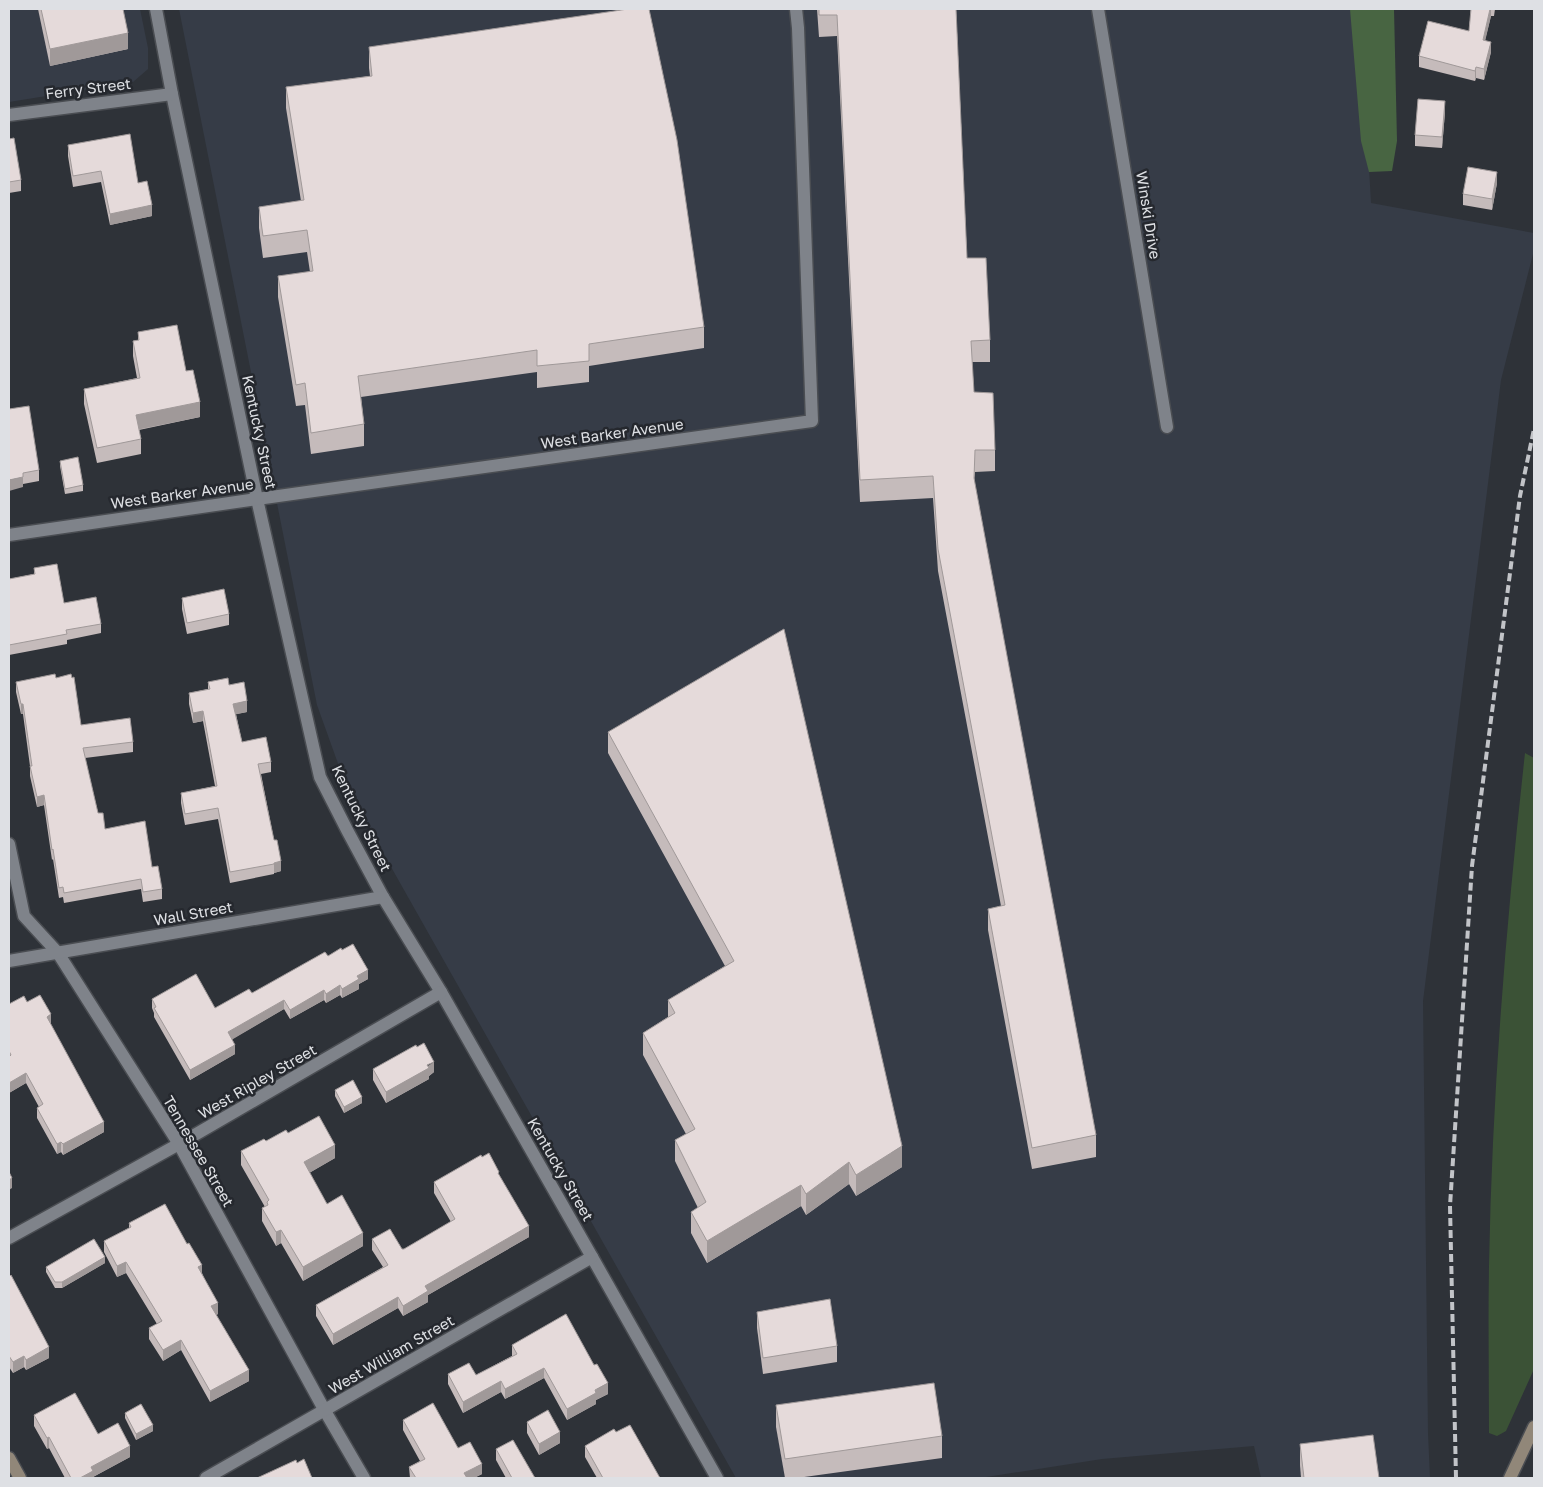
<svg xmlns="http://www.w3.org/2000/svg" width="1543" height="1487" viewBox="0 0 1543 1487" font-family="'Golos Text',sans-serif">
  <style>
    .built { fill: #363c47 }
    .green { fill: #3b5236 }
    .forest { fill: #486542 }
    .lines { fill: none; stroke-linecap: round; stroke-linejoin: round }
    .street-casing { stroke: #4a4d52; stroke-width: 15 }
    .secondary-casing { stroke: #4a4d52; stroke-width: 15 }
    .street { stroke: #7f838a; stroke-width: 12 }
    .secondary { stroke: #918779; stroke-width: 12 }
    .rail { stroke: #c2c4c8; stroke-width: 4; stroke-dasharray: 8 4; stroke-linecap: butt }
    .wall { fill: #c5bbbb }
    .shaded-wall { fill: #a09999 }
    .building { fill: #e5dada; stroke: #a09999 }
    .labels { text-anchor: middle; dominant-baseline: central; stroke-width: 5; stroke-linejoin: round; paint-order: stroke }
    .street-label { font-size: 15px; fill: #dee0e4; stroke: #25282e }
  </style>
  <rect width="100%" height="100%" fill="#2e3238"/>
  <g class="built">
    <polygon points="9,9 140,9 148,48 148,69 133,82 9,102"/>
    <polygon points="179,9 1360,9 1371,203 1534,233 1534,250 1501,380 1423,1001 1428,1433 1430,1478 1261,1478 1254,1446 1102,1459 980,1478 736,1478 395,874 345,783 317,705"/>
  </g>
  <path class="green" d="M1525,753L1534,758V1369L1506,1431L1497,1436L1489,1433C1489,1377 1488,1322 1489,1266C1492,1095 1506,924 1525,753Z"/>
  <polygon class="forest" points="1350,9 1394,9 1397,141 1392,171 1369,172 1361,141"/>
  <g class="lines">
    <g class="street-casing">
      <g id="street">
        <polyline points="156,9 172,94 257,499 320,777 347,830 383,897 441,992 592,1257 717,1478"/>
        <polyline points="1098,9 1167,427"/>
        <polyline points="9,115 172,94"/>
        <polyline points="9,535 257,499 812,421 798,28 796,9"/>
        <polyline points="9,844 24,916 58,953 179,1144 325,1411 364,1478"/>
        <polyline points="9,961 383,897"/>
        <polyline points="9,1238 179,1144 441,992"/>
        <polyline points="206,1478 592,1257"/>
      </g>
    </g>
    <g class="secondary-casing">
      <g id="secondary">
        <polyline points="9,1458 20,1478"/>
        <polyline points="1510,1478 1534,1427"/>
      </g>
    </g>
    <use href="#street" class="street"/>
    <use href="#secondary" class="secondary"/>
    <polyline class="rail" points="1456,1478 1450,1206 1472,866 1520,496 1534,429"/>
  </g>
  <g class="wall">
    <polygon points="38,9 123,9 128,49 50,66"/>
    <polygon points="817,9 956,9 967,258 990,340 990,362 972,362 974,392 995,450 995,471 975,472 974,481 1096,1135 1096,1157 1032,1169 988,930 988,909 1001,906 938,571 933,498 860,502 837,36 819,37"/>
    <polygon points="1471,9 1495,9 1494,16 1491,16 1485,40 1491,52 1484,80 1476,78 1475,81 1419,67 1419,56 1469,31"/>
    <polygon points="369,47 704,327 704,348 589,366 589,382 537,388 537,372 361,397 364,424 364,446 311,454 305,405 296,406 278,297 278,276 310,272 307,252 263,258 259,228 259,207 301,201 286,108 286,87 370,76 369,68"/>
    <polygon points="1445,112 1442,148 1415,146 1415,135"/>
    <polygon points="9,139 21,180 21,191 9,193"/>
    <polygon points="68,145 138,183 152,216 110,225 101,182 73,187 68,156"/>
    <polygon points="1497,183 1492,210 1463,205 1463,194"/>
    <polygon points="138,332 186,371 200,417 139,430 141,439 141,454 97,463 84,404 84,389 137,378 133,356 133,341 138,340"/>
    <polygon points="9,409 39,470 39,481 23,484 23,487"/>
    <polygon points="60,461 83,485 83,491 65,494 60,466"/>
    <polygon points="34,568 64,603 101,624 101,633 67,640 67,644 9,655 9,579 34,574"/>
    <polygon points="182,598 229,614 229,625 187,634 182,609"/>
    <polygon points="56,678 81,725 133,742 133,752 85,758 98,813 105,829 152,867 162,889 162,899 143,902 141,889 64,903 63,897 59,898 53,859 52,860 44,805 37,807 30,776 30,766 23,714 21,714 16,692 16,682"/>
    <polygon points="208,682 229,685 247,712 236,714 242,742 271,762 271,772 261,774 274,840 281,871 274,873 274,874 230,883 218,819 185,825 181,803 181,793 215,786 203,721 193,723 189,704 189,693 208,689"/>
    <polygon points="608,732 902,1167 856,1196 849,1184 806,1215 801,1206 707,1263 691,1233 691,1212 698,1208 675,1161 675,1140 686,1134 643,1055 643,1033 668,1017 668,1000 725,966 608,753"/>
    <polygon points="342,950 368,979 359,984 359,989 342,998 340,995 326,1003 324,1000 290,1019 284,1009 232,1039 235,1054 190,1080 154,1017 154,1013 152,1008 152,999 215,1008 252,993 328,956"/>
    <polygon points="27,1002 51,1025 104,1132 63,1155 61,1152 57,1154 37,1118 37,1108 39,1107 26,1083 9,1093 9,1004"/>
    <polygon points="373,1069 434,1072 429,1076 429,1079 386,1103 373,1080"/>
    <polygon points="335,1090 362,1103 344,1113 335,1096"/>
    <polygon points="288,1133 335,1158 309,1173 327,1204 363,1246 303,1281 281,1243 276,1246 262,1221 262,1208 265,1207 241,1165 241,1151 266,1141"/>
    <polygon points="499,1175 529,1237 428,1295 428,1302 403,1316 398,1308 333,1345 316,1316 316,1305 383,1267 372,1250 372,1239 402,1249 404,1249 451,1222 434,1193 434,1182"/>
    <polygon points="129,1223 202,1273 218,1314 216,1315 249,1381 210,1402 181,1350 163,1361 149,1339 149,1328 157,1324 126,1273 117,1277 104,1252 104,1241 129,1228"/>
    <polygon points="105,1263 62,1288 55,1288 46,1272 46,1267"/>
    <polygon points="9,1277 49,1358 26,1370 24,1367 13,1373 9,1367"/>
    <polygon points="757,1312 837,1346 837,1362 763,1374 757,1328"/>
    <polygon points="512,1345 608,1394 596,1400 596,1404 567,1420 544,1378 505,1399 501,1392 463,1413 448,1384 448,1374 476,1375 512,1356"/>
    <polygon points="776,1405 942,1436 942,1458 797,1478 785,1478 776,1427"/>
    <polygon points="125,1413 153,1431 136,1440 125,1418"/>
    <polygon points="34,1415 98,1434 130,1457 93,1477 93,1478 65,1478 49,1448 47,1449 34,1426"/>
    <polygon points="403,1420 458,1448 482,1474 474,1478 410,1478 409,1467 420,1461 403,1430"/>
    <polygon points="527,1422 560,1443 539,1455 527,1433"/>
    <polygon points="616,1432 660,1478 597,1478 585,1457 585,1446"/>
    <polygon points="1300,1444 1379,1478 1301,1478 1300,1465"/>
    <polygon points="496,1449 535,1478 506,1478 496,1460"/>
  </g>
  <g class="shaded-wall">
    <polygon points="1490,9 1491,9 1491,16 1483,50 1483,40"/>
    <polygon points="128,33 128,49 50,66 50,49"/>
    <polygon points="1491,42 1491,52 1484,80 1484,69"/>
    <polygon points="1476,67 1476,78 1475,81 1475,71"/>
    <polygon points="1445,101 1445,112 1442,148 1442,137"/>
    <polygon points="1497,172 1497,183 1492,210 1492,199"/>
    <polygon points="152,205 152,216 110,225 110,214"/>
    <polygon points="200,402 200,417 136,430 136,415"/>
    <polygon points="23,477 23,487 9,491 9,480"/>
    <polygon points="247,701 247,712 233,715 233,704"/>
    <rect x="21" y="704" width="2" height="10"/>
    <polygon points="203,711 203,721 193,723 193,713"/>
    <polygon points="44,795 44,805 37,807 37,797"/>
    <polygon points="281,861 281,871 274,873 274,863"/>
    <polygon points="368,970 368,979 359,984 359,989 342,998 342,989 357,976"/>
    <polygon points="340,985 340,995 326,1003 326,994"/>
    <polygon points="324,990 324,1000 290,1019 290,1010"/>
    <polygon points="284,1000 284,1009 228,1042 228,1032"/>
    <polygon points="51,1014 51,1025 47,1017"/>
    <polygon points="235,1045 235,1054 190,1080 190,1070"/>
    <polygon points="434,1062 434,1072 429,1076 429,1079 386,1103 386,1092"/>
    <polygon points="26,1073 26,1083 9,1093 9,1083"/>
    <polygon points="362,1097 362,1103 344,1113 344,1107"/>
    <polygon points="104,1122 104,1132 63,1155 63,1144"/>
    <polygon points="61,1142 61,1152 57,1154 57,1144"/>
    <polygon points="335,1145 335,1158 304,1176 304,1162"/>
    <polygon points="902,1146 902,1167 856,1196 856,1175"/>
    <polygon points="849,1162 849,1184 806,1215 806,1194"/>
    <polygon points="12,1178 12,1188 9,1190 9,1180"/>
    <polygon points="801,1185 801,1206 707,1263 707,1241"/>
    <polygon points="529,1226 529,1237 428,1295 428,1302 403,1316 403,1306 425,1286"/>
    <polygon points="281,1230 281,1243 276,1246 276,1232"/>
    <polygon points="363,1233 363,1246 303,1281 303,1267"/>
    <polygon points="105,1257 105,1263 62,1288 62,1282"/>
    <polygon points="126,1262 126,1273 117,1277 117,1266"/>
    <polygon points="202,1265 202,1276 198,1267"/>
    <polygon points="398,1297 398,1308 333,1345 333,1334"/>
    <polygon points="218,1303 218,1314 211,1317 211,1306"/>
    <polygon points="181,1340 181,1350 163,1361 163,1350"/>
    <polygon points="49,1347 49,1358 26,1370 26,1360"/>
    <polygon points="24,1356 24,1367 13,1373 13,1362"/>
    <polygon points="544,1368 544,1378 505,1399 505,1389"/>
    <polygon points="249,1370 249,1381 210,1402 210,1391"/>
    <polygon points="501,1381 501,1392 463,1413 463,1402"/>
    <polygon points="608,1383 608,1394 596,1400 596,1404 567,1420 567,1409 595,1390"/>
    <polygon points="153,1425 153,1431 136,1440 136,1434"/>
    <polygon points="560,1432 560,1443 539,1455 539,1444"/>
    <polygon points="49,1437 49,1448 47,1449 47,1438"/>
    <polygon points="130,1446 130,1457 93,1477 93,1478 80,1478 91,1467"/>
    <polygon points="482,1464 482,1474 474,1478 464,1478 464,1473"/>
  </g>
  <g class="building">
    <polygon points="41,9 123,9 128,33 50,49"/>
    <polygon points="628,9 649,9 677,140 704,327 589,344 589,361 537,366 537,350 358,376 364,424 311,433 305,383 296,385 278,276 313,271 307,230 263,236 259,207 304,200 286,87 372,76 369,47"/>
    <polygon points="819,9 956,9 967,258 986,258 990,340 971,341 974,392 993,393 995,450 975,450 974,478 1096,1135 1032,1148 988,909 1005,905 938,549 933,476 860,480 837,15 819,15"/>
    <polygon points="1471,9 1490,9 1483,40 1491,42 1484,69 1476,67 1475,71 1419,56 1428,21 1469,31"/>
    <polygon points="1418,99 1445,101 1442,137 1415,135"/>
    <polygon points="130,134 138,183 147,181 152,205 110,214 101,171 73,176 68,145"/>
    <polygon points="14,138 21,180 9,182 9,139"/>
    <polygon points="1468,167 1497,172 1492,199 1463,194"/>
    <polygon points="177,325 186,371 193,370 200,402 136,415 141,439 97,448 84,389 140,378 133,341 139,340 138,332"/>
    <polygon points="29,406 39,470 23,473 23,477 9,480 9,409"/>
    <polygon points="78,457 83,485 65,489 60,461"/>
    <polygon points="57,564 64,603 96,597 101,624 66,630 67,634 9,645 9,579 35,574 34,568"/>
    <polygon points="224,589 229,614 187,623 182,598"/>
    <polygon points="784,629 902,1146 856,1175 849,1162 806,1194 801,1185 707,1241 691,1212 706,1202 675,1140 695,1129 643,1033 675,1013 668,1000 734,961 608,732"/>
    <polygon points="55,674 56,678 71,674 72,678 74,677 81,725 130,718 133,742 83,748 98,813 103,813 105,829 145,821 152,867 158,866 162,889 143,892 141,879 64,893 63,887 59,888 53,849 52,850 44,795 37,797 30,766 32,766 23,704 21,704 16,682"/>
    <polygon points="228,678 229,685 244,682 247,701 233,704 242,742 266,737 271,762 258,764 274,840 277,840 281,861 274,863 274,864 230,872 218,808 185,814 181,793 217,786 203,711 193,713 189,693 210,689 208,682"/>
    <polygon points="353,944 368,970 357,976 359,979 342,989 340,985 326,994 324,990 290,1010 284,1000 228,1032 235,1045 190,1070 154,1008 156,1007 152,999 196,974 215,1008 249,989 252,993 325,952 328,956 341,948 342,950"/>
    <polygon points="40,995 51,1014 47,1017 104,1122 63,1144 61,1142 57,1144 37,1108 43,1104 26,1073 9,1083 9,1057 11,1055 9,1051 9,1004 24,996 27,1002"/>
    <polygon points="424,1043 434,1062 427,1065 429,1068 386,1092 373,1069 416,1045 417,1047"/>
    <polygon points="353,1080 362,1097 344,1107 335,1090"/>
    <polygon points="319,1116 335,1145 304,1162 327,1204 342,1195 363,1233 303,1267 281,1230 276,1232 262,1208 268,1205 267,1202 269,1200 241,1151 264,1139 266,1141 286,1130 288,1133"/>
    <polygon points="489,1153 499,1172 498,1173 529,1226 425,1286 428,1291 403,1306 398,1297 333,1334 316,1305 388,1265 372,1239 390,1229 402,1249 404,1249 455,1219 434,1182 481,1155 482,1157"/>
    <polygon points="9,1172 12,1178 9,1180"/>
    <polygon points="165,1204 187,1244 189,1243 202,1265 198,1267 218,1303 211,1306 249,1370 210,1391 181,1340 163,1350 149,1328 162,1321 126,1262 117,1266 104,1241 131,1227 129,1223"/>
    <polygon points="94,1239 105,1257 62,1282 55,1282 46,1267"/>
    <polygon points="11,1275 49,1347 26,1360 24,1356 13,1362 9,1356 9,1277"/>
    <polygon points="830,1299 837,1346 763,1358 757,1312"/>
    <polygon points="566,1314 594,1365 597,1364 608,1383 595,1390 596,1393 567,1409 544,1368 505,1389 501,1381 463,1402 448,1374 469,1363 476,1375 517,1354 512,1345"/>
    <polygon points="934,1383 942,1436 785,1459 776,1405"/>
    <polygon points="75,1393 98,1434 118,1423 130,1446 91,1467 93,1471 80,1478 71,1478 49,1437 47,1438 34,1415"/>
    <polygon points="433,1403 458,1448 470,1442 482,1464 464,1473 467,1478 416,1478 409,1467 425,1459 403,1420"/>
    <polygon points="141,1404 153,1425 136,1434 125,1413"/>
    <polygon points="548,1410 560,1432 539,1444 527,1422"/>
    <polygon points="630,1425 660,1478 603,1478 585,1446 614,1429 616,1432"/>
    <polygon points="1373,1435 1379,1478 1304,1478 1300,1444"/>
    <polygon points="513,1440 535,1478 512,1478 496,1449"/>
    <polygon points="304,1459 312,1478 257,1478 296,1460 297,1463"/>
  </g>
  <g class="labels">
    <g class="street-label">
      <text transform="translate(88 88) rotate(-7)">Ferry Street</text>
      <text transform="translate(1149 215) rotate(81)">Winski Drive</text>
      <text transform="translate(260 432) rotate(78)">Kentucky Street</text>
      <text transform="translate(612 433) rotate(-8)">West Barker Avenue</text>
      <text transform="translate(182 493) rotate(-8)">West Barker Avenue</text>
      <text transform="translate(362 818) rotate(64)">Kentucky Street</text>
      <text transform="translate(193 913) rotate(-10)">Wall Street</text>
      <text transform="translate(257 1081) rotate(-30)">West Ripley Street</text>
      <text transform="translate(199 1151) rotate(60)">Tennessee Street</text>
      <text transform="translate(561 1169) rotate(60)">Kentucky Street</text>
      <text transform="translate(391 1354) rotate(-30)">West William Street</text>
    </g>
  </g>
  <rect width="1543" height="1487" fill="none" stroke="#dee0e4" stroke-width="20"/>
</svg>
